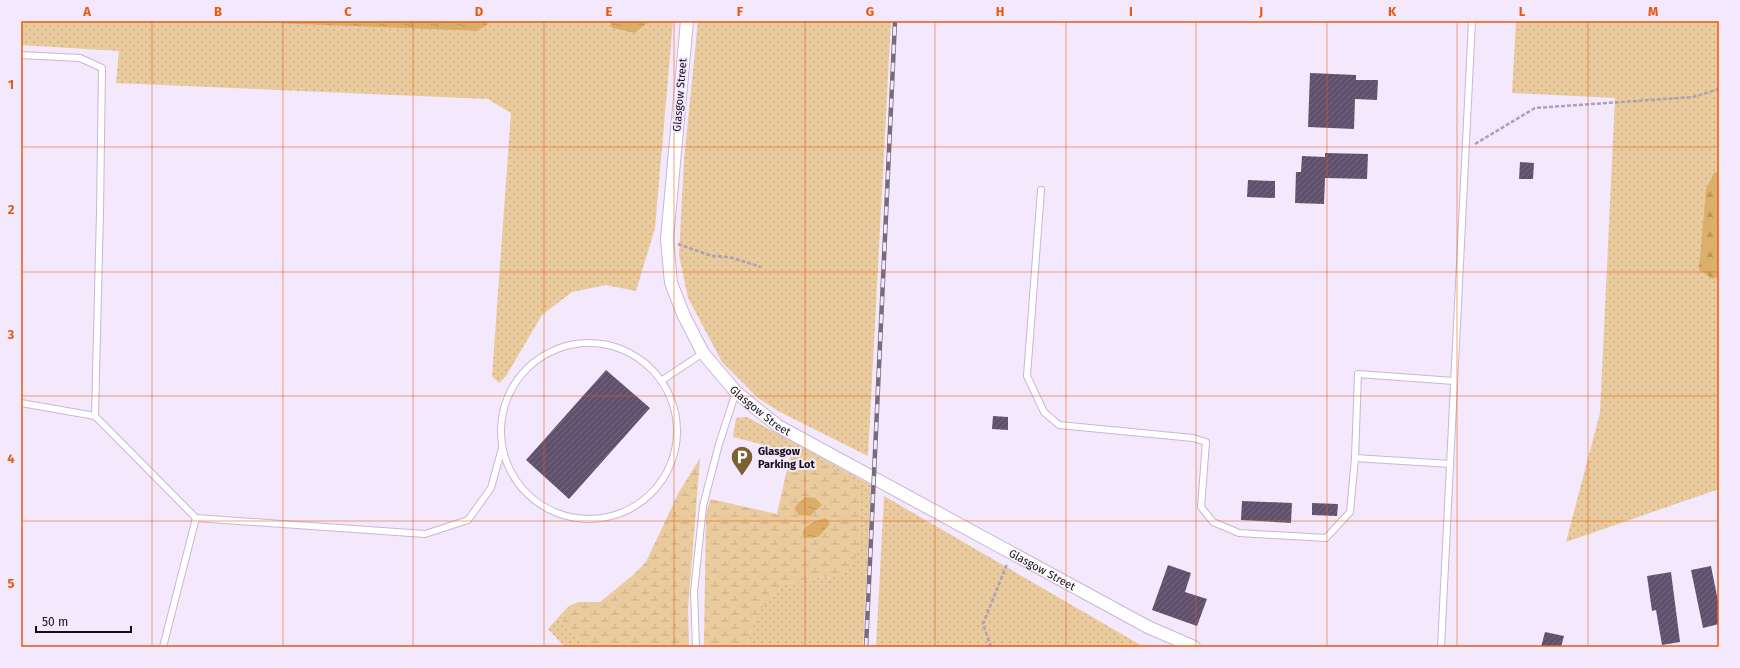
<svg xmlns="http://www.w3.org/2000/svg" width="1740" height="668" viewBox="0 0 1740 668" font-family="'Fira Sans',sans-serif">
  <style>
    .grass { fill: url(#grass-dots) }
    .forest { fill: url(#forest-firs) }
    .wetland { fill: url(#wetland-marsh) }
    .water { fill: url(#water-ripples) }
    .building { fill: url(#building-hatch) }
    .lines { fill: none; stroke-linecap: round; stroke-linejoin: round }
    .lane-casing { stroke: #c9b6d7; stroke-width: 8 }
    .street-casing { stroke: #c9b6d7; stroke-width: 14 }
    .path { stroke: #aca1b3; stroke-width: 2.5; stroke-dasharray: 4 2; stroke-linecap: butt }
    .lane { stroke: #fff; stroke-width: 6 }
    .street { stroke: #fff; stroke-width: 12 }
    .rail-casing { stroke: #756c7c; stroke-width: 4.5 }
    .rail { stroke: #f4e8fd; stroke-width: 3; stroke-dasharray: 9; stroke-linecap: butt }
    .grid { fill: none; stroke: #e8590c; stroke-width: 1; stroke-opacity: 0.55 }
    .labels { text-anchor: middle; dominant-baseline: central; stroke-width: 4; stroke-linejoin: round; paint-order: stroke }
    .street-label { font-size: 11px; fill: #140d19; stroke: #f4e8fd }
    .poi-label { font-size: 11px; font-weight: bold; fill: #140d19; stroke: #f4e8fd; text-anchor: start }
    .neatline { fill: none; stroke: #e8590c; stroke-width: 1.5 }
    .grid-label { font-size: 13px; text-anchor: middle; font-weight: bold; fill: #e8590c }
  </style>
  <defs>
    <pattern id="grass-dots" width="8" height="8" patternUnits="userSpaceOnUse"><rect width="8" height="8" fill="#eacb9d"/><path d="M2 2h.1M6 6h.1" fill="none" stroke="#c8ad87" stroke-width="1.8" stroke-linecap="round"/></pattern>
    <pattern id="forest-firs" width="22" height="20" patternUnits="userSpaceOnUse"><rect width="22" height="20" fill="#dcaf6a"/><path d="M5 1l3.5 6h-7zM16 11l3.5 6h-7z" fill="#bc955b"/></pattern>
    <pattern id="wetland-marsh" width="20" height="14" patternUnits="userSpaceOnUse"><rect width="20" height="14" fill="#eacb9d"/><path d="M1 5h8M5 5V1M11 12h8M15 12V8" fill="none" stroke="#c8ad87"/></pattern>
    <pattern id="water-ripples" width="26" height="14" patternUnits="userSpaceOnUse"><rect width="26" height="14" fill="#daad68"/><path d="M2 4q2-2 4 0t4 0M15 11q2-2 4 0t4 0" fill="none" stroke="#ba945a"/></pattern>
    <pattern id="building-hatch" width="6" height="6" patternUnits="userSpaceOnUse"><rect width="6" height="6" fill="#60506d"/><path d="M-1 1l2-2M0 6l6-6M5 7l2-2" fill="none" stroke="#766a80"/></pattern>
  </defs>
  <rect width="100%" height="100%" fill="#f4e8fd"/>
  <g class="grass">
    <polygon points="21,21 215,21 477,31 486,26 489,21 609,21 612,28 635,33 650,21 673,21 655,228 636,291 606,285 572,292 542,315 506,376 499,383 492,376 511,113 488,99 116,83 119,51 21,45"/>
    <polygon points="698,21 891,21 868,456 780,412 758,398 722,362 688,298 679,255 684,160"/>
    <polygon points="1516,21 1719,21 1719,171 1714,173 1713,279 1719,277 1719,489 1566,542 1600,413 1615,98 1512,93"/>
    <polygon points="747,417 871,485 863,647 746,647 755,616 783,585 813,578 836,577 802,453 791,452 733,437 736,418"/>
    <polygon points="884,496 1144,647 876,647"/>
    <polygon points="563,612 562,622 585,647 565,647 548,629"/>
  </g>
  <polygon class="forest" points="1719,171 1719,277 1713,279 1699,270 1706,189 1714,173"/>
  <g class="wetland">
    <polygon points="791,452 802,453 861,483 860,548 851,566 836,577 813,578 783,585 755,616 746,647 704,647 706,515 710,499 777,514"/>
    <polygon points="700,458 688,609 689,647 585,647 562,622 563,612 569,606 578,602 600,602 632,576 646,562 679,492"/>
  </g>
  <g class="water">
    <polygon points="215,21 489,21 486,26 477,31"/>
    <polygon points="609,21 650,21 635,33 612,28"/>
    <polygon points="805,497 815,498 822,505 810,516 799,515 794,508"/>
    <path d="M826,518L830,524L818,537L806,538L802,534C805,523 816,521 826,518Z"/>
  </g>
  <g class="building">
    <polygon points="1310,73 1356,75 1356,80 1378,80 1377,100 1355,99 1354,129 1308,127"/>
    <polygon points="1325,153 1368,154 1367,179 1325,178 1324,204 1295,203 1296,172 1301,172 1302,156 1325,157"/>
    <polygon points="1520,162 1534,163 1533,179 1519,179"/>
    <polygon points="1248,180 1275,181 1275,198 1247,197"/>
    <polygon points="606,370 650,408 569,499 526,460"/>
    <polygon points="993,416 1008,417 1008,430 992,429"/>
    <polygon points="1242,501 1292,503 1291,523 1241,520"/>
    <polygon points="1312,503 1338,504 1337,516 1312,515"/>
    <polygon points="1168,565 1191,573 1185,592 1207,599 1197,626 1152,610"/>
    <polygon points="1711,566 1719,606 1719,624 1703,628 1691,570"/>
    <polygon points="1671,572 1680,642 1662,645 1656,610 1652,611 1647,576"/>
    <polygon points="1545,632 1564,636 1561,647 1541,647"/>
  </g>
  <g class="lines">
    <g class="lane-casing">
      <g id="lane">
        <polyline points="21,55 80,58 102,68 100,212 95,416 196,518"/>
        <polyline points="1041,190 1027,376 1044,412 1059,425 1193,438 1206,442 1201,507 1213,522 1239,533 1326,538 1350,512 1355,458"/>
        <circle cx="589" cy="431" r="88"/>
        <polyline points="661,381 703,353"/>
        <polyline points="21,403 95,416"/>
        <polyline points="1450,464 1355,458 1358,374 1454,381"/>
        <polyline points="163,647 196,518 425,534 468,520 491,488 502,448"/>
        <polyline points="696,647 694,592 703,506 719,444 736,392"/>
        <polyline points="1441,647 1472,21"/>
      </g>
    </g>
    <g class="street-casing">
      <g id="street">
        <path id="s1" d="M687,21L667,239L671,283L684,316L703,353L736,392L778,426L1148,627L1194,647"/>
      </g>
    </g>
    <g class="path">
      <polyline points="1475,144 1535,108 1693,97 1719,89"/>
      <polyline points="678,244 712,256 729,257 761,267"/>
      <polyline points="991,647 983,624 1007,564"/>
    </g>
    <use href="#lane" class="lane"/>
    <use href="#street" class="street"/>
    <g class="rail-casing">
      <polyline id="rail" points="866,647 895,21"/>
    </g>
    <use href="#rail" class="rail"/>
  </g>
  <path class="grid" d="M152,21V647M283,21V647M413,21V647M544,21V647M674,21V647M805,21V647M935,21V647M1066,21V647M1196,21V647M1327,21V647M1457,21V647M1588,21V647M21,147H1719M21,272H1719M21,396H1719M21,521H1719"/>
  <defs>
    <g id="parking-pin" transform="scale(1.15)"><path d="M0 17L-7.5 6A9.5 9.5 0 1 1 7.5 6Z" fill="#7c5f32" stroke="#f4e8fd"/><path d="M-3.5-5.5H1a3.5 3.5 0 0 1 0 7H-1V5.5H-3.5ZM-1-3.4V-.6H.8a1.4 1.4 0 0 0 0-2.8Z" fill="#fff"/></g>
  </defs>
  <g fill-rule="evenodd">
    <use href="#parking-pin" x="742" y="457"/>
  </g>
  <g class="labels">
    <g class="street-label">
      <text transform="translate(680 95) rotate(-85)">Glasgow Street</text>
      <text stroke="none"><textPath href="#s1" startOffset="422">Glasgow Street</textPath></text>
      <text stroke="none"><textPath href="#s1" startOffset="746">Glasgow Street</textPath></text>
    </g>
    <g class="poi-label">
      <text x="758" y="451">Glasgow<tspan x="758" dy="13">Parking Lot</tspan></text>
    </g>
  </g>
  <rect width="1740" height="668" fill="none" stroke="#f4e8fd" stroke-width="44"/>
  <path d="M36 626v6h95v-6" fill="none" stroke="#140d19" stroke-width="2"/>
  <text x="42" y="626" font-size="12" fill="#140d19" stroke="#f4e8fd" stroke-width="3" paint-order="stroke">50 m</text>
  <rect x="22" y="22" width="1696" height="624" class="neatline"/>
  <g class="grid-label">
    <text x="87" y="16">A</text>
    <text x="218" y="16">B</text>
    <text x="348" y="16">C</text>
    <text x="479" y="16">D</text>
    <text x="609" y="16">E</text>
    <text x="740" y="16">F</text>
    <text x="870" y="16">G</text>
    <text x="1000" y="16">H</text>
    <text x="1131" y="16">I</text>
    <text x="1261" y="16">J</text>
    <text x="1392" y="16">K</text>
    <text x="1522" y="16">L</text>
    <text x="1653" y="16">M</text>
    <text x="11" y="89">1</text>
    <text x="11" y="214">2</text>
    <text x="11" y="339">3</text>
    <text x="11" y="463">4</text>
    <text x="11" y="588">5</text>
  </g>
</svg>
